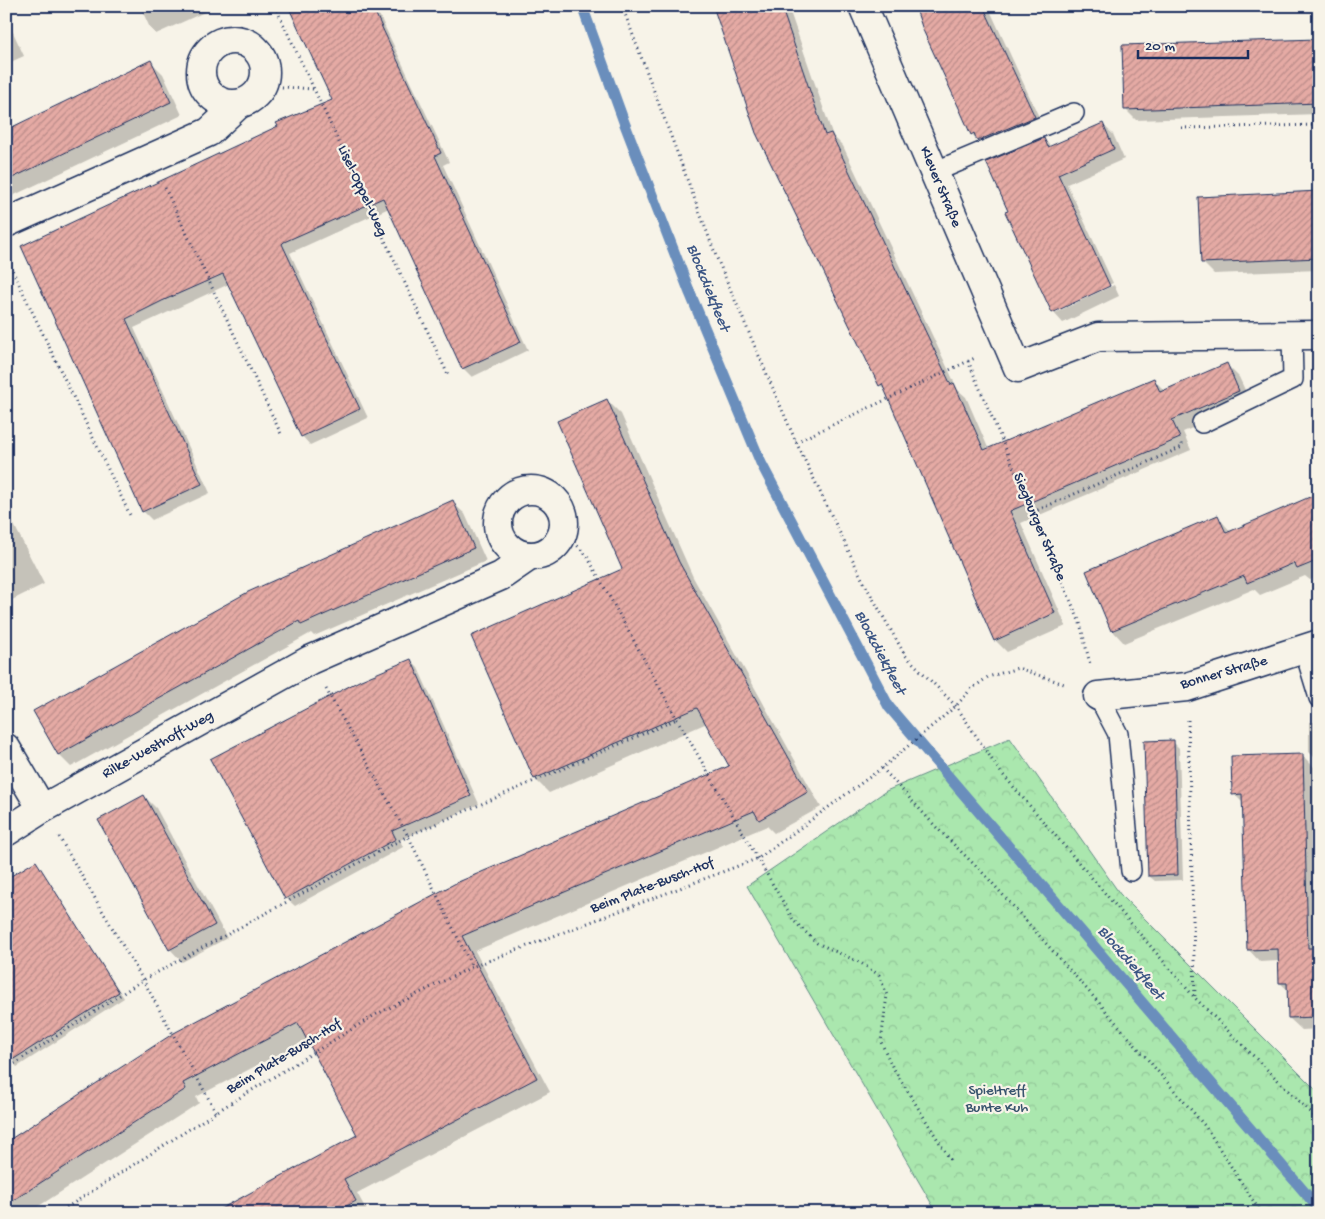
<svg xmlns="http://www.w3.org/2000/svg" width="1325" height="1219" viewBox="0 0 1325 1219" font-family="'Gochi Hand',sans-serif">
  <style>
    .forest { fill: url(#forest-crowns); stroke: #628b86 }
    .shadow { fill: #0003 }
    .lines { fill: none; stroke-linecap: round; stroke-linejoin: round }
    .stream { stroke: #6a8ebc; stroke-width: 11 }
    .building { fill: url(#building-hatch); stroke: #1b2f5e }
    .lane-casing { stroke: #1b2f5e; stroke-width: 22 }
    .street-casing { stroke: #1b2f5e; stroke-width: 31 }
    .path { stroke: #1b2f5e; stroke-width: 3; stroke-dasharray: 1 4; stroke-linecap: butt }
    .lane { stroke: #f7f3e8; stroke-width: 19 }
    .street { stroke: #f7f3e8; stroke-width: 28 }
    .labels { text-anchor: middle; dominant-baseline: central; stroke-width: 4.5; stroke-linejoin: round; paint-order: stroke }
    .street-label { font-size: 15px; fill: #1b2f5e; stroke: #f7f3e8 }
    .park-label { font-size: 15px; fill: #38546e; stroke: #f7f3e8 }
    .water-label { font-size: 16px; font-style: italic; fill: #3c5685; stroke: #f7f3e8 }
  </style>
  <defs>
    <pattern id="forest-crowns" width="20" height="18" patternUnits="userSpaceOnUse" patternTransform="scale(1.25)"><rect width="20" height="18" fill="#aae7ae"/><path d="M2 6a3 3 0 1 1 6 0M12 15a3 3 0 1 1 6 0" fill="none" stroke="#92c698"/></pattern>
    <pattern id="building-hatch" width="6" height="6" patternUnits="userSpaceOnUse" patternTransform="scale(1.25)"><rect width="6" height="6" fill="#e5aaa4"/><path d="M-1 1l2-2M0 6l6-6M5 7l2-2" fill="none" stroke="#b98b89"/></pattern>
  </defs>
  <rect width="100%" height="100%" fill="#f7f3e8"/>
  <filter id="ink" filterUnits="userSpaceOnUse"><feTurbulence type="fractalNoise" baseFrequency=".02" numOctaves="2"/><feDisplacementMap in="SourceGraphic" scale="10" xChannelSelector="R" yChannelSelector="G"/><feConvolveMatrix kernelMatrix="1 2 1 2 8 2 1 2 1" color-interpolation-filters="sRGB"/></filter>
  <g filter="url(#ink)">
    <polygon class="forest" points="1010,738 1120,894 1319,1093 1319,1213 937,1213 747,886 886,791"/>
    <g class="shadow">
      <polygon points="140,6 218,6 156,34 150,28"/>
      <polygon points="289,6 375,6 449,162 443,165 528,350 472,377 463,368 389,208 290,253 368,418 310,445 302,436 229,284 134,328 210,493 152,520 143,511 22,247 333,101"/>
      <polygon points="715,6 788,6 833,136 843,146 958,390 966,397 989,450 1153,379 1165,391 1227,365 1239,377 1251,403 1183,432 1191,450 1021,523 1066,626 1007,652 995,640 887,393 880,385"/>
      <polygon points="915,6 988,6 1044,128 989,152 972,134"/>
      <polygon points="6,17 24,56 6,64"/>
      <polygon points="1319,40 1319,114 1136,120 1125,109 1123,47"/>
      <polygon points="151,62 163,74 182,115 6,199 6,131"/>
      <polygon points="1102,124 1113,134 1124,159 1067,184 1113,283 1055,310 1055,313 1114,285 1119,296 1063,323 1053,312 1010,212 1044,139 1051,147"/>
      <polygon points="1319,193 1319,270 1214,274 1202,262"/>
      <polygon points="607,400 621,414 693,577 821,807 774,833 767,826 475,951 550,1092 357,1193 368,1213 222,1213 359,1136 308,1039 196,1097 199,1103 28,1213 6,1213 6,1143 731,767 707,723 549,793 535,779 623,570"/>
      <polygon points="1319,495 1319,576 1310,580 1305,576 1260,595 1254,589 1124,643 1112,630 1218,517 1231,532"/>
      <polygon points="452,502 465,514 486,561 314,636 311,633 71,767 59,755 35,711"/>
      <polygon points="6,509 44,584 6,603"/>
      <polygon points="410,660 418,668 479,804 400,840 403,847 295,906 286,898"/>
      <polygon points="1309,722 1319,722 1319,758 1315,758 1309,752"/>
      <polygon points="1173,742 1179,748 1183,880 1155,881 1149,876"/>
      <polygon points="1303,756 1315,768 1319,1029 1302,1030 1289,1018 1289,991 1280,983 1279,961 1260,962 1248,949 1244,804 1234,794"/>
      <polygon points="144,796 156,808 227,938 182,962 170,949"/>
      <polygon points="36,863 124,998 17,1067 6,1053"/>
    </g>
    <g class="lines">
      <polyline class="stream" points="582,6 624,122 690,293 761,463 889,707 1319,1209"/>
    </g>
    <g class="building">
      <polygon points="288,6 372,6 441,153 435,156 521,342 462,369 383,198 284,242 282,244 360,409 301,437 223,274 162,301 126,319 202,484 142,512 21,246 278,126 276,123 332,100"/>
      <polygon points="713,6 781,6 825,135 831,133 951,385 954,383 984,450 1154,378 1160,392 1227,363 1239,391 1172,420 1180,438 1010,511 1055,613 994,641 882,384 879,386 756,133"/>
      <polygon points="915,6 983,6 1035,117 977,141 974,133 971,135 959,108 923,30"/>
      <polygon points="1318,39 1319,103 1124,110 1122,45"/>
      <polygon points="151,60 171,102 6,181 6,130"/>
      <polygon points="1103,123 1114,149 1058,174 1110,286 1052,313 1005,212 1008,211 986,162 1044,138 1048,147"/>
      <polygon points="1319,191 1319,258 1201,263 1198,197"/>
      <polygon points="607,399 679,562 808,792 759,820 754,811 462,936 537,1078 344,1179 356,1201 334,1213 213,1213 357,1135 298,1023 183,1083 186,1089 6,1205 6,1142 174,1033 456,883 729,766 697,708 534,779 471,636 622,569 557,421"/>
      <polygon points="1319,493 1319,560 1297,569 1294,563 1247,583 1244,576 1111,631 1086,571 1218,515 1226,533"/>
      <polygon points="453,500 474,548 301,625 299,621 58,755 33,711 248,592"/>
      <polygon points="411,659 471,796 392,831 396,839 285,899 210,759 361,680"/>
      <polygon points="1174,740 1178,875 1148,876 1144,741"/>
      <polygon points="1303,754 1308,948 1319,948 1319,1017 1288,1018 1287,983 1279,983 1278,949 1247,950 1242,794 1232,795 1231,756"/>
      <polygon points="144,795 215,925 169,950 98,820"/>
      <polygon points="36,861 119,992 6,1064 6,879"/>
    </g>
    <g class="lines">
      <g class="lane-casing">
        <g id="lane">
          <polyline points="934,172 1074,113"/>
          <polyline points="1202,423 1293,379 1292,335"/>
          <polyline points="1304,649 1319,698"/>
          <polyline points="1098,696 1118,734 1131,871"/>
        </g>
      </g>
      <g class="street-casing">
        <g id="street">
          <polyline points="863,6 1018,368 1098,337 1319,335"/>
          <circle cx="233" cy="72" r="32"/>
          <polyline points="6,223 209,132 239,104"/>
          <circle cx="531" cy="523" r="33"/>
          <polyline points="1098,696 1187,687 1319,644"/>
          <polyline points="6,748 42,809"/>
          <polyline points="6,832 42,809 310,660 501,576 530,556"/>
        </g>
      </g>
      <g class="path">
        <polyline points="275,6 449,377"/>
        <polyline points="622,6 716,256 796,442 863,581 905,655 956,706 999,770 1195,998 1319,1121"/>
        <polyline points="267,86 313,89"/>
        <polyline points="1181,128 1319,125"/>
        <polyline points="165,188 281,434"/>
        <polyline points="6,257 131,517"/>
        <polyline points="968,361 1080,623 1090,664"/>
        <polyline points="796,442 977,357"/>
        <polyline points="1033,512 1182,447 1182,443"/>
        <polyline points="564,531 587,556 677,719 794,921 817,943 861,963 879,975 887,995 881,1042 892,1066 951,1161"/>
        <polyline points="326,689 408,836 472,967"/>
        <polyline points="1188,720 1195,998"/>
        <polyline points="882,768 936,827 987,877 1099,1003 1205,1126 1261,1213"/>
        <polyline points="59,837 143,980 216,1112"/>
        <polyline points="6,1069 143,980 408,836 677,719"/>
        <polyline points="58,1213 216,1112 375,1015 472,967 759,858 882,768 956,706 970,690 988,677 1018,668 1067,685"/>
      </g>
      <use href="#lane" class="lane"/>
      <use href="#street" class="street"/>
    </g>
  </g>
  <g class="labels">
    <g class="street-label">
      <text transform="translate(940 187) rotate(67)">Klever Straße</text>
      <text transform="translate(362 191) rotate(65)">Lisel-Oppel-Weg</text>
      <text transform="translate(1039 527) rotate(67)">Siegburger Straße</text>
      <text transform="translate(1224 673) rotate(-16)">Bonner Straße</text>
      <text transform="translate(158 745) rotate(-29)">Rilke-Westhoff-Weg</text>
      <text transform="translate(652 886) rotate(-21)">Beim Plate-Busch-Hof</text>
      <text transform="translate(284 1057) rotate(-31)">Beim Plate-Busch-Hof</text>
    </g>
    <g class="park-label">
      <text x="997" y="1091">Spieltreff<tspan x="997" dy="17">Bunte Kuh</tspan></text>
    </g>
    <g class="water-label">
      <text transform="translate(707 288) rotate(68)">Blockdiekfleet</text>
      <text transform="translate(879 653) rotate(62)">Blockdiekfleet</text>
      <text transform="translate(1130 964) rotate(49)">Blockdiekfleet</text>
    </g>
  </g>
  <rect width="1325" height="1219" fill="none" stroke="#f7f3e8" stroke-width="25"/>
  <rect x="12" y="12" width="1300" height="1194" fill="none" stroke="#1b2f5e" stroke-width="2" filter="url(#ink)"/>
  <path d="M1138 50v8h110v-8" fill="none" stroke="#1b2f5e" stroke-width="2.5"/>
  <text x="1145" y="50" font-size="15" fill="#1b2f5e" stroke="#f7f3e8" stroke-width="4" paint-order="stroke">20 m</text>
</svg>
